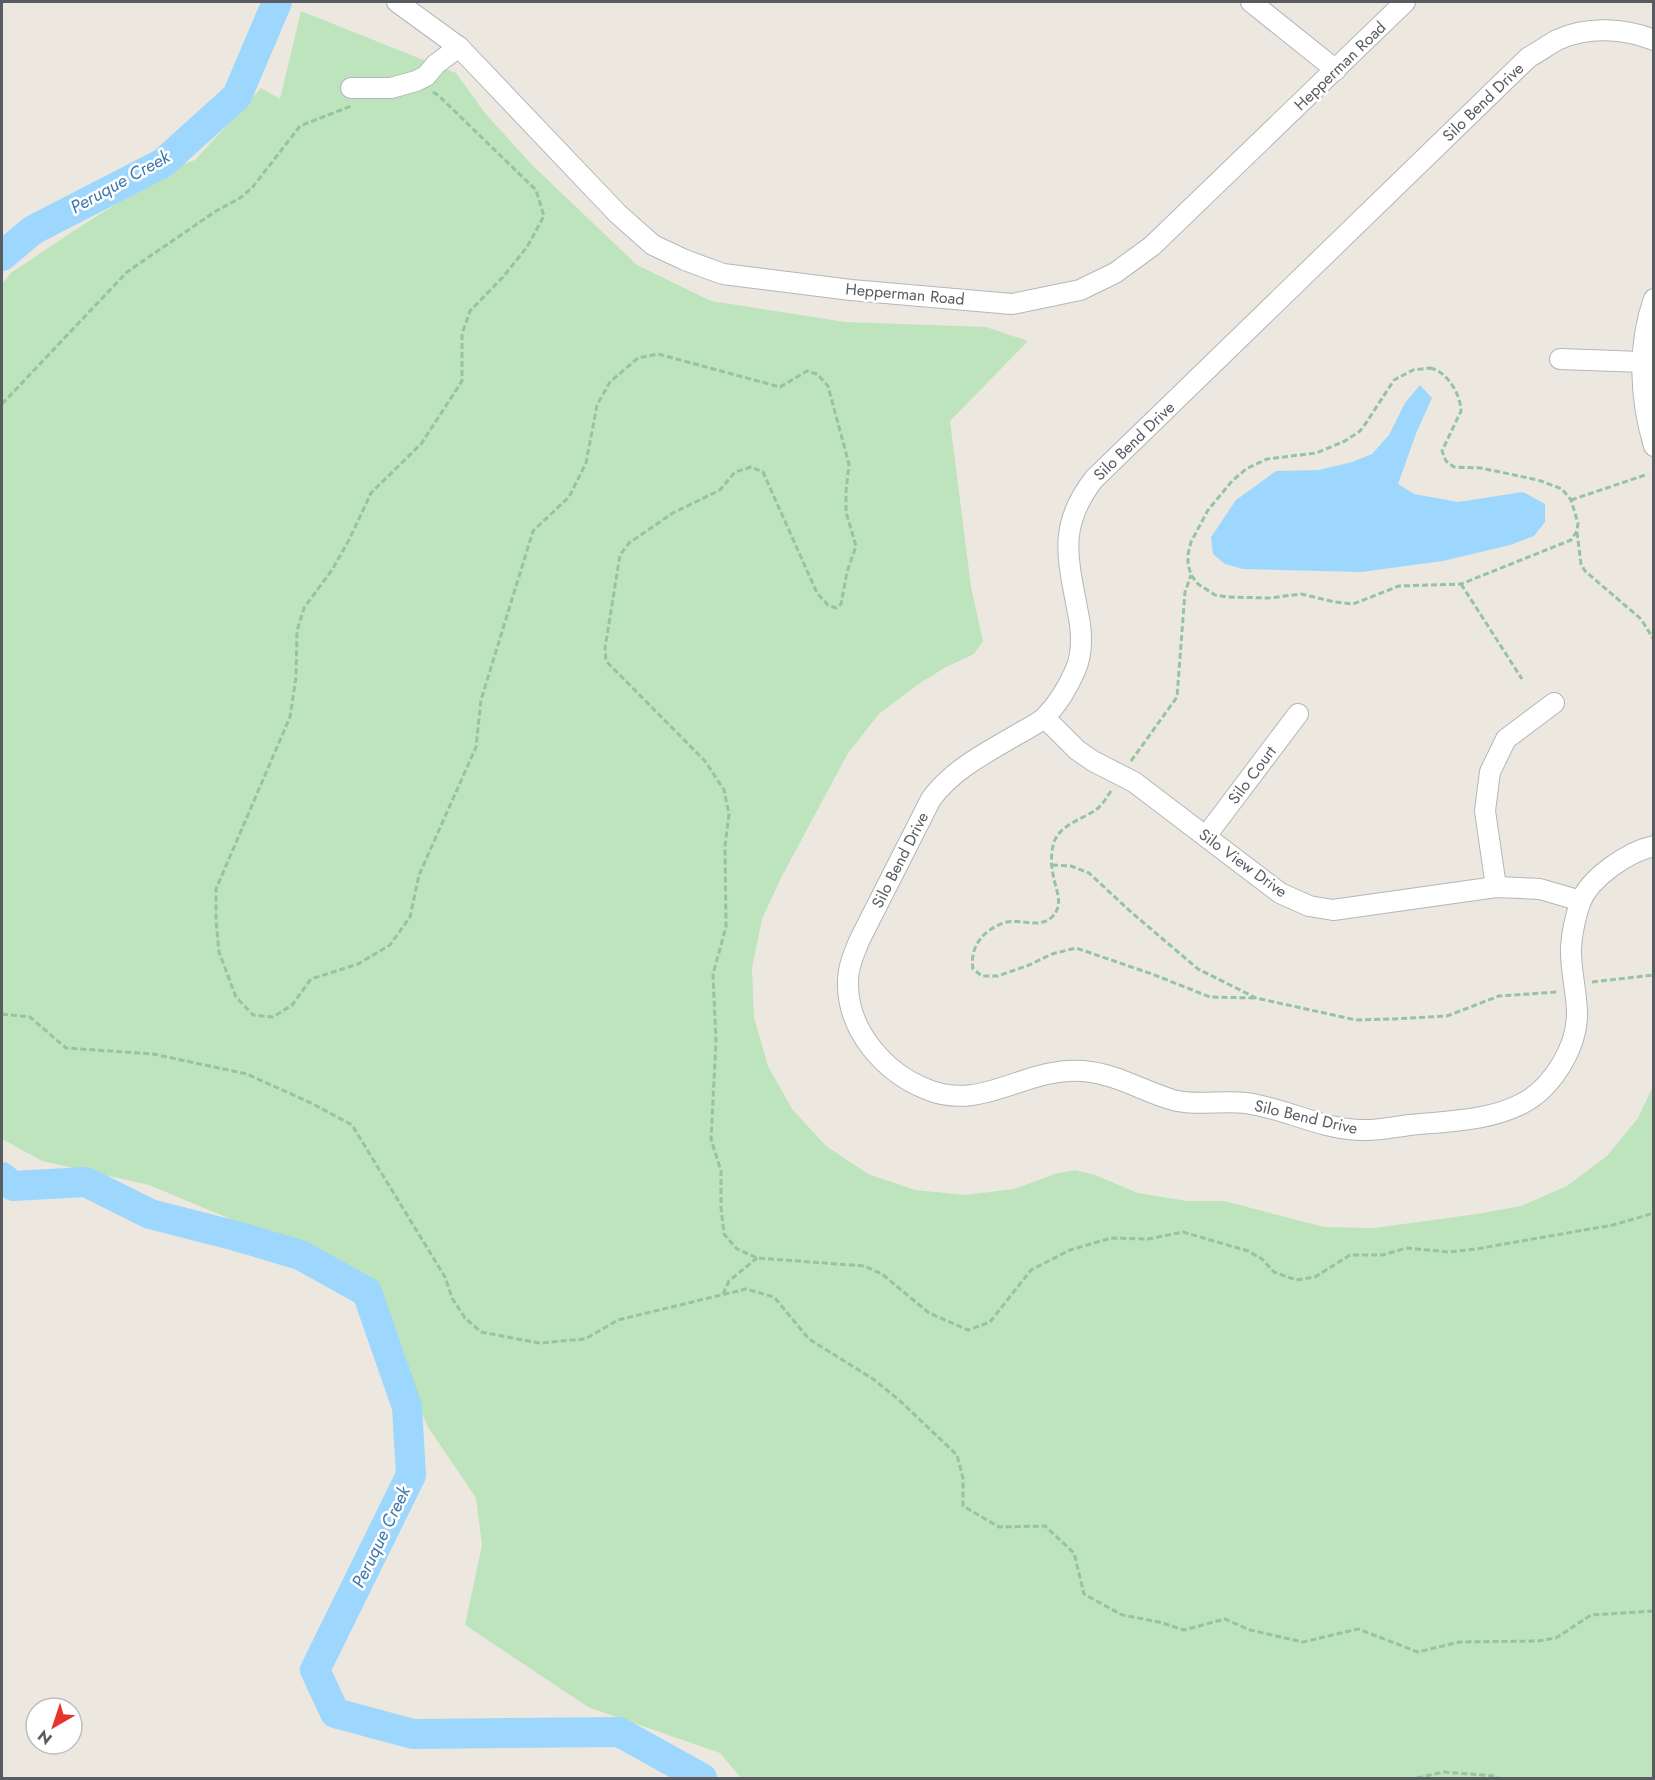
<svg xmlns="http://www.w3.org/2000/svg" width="1655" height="1780" viewBox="0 0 1655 1780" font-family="Jost,sans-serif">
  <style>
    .green { fill: #bde4bc }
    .water { fill: #9dd7fe }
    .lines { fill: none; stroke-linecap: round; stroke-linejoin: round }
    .river { stroke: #9dd7fe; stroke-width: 30 }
    .minor-casing { stroke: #b3b6bb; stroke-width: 22 }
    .path { stroke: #95c4a1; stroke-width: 3; stroke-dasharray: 6 3; stroke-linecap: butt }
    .minor { stroke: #fff; stroke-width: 20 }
    .labels { text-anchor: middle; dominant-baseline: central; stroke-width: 5; stroke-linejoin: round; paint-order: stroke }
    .street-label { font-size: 16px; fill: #585c61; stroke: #fff }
    .water-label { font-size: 18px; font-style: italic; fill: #3c78ae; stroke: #fff }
  </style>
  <rect width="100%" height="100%" fill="#ece8df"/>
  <polygon class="green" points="301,11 456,73 485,113 532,165 637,265 711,301 845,322 986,327 1028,341 950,421 971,587 983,641 974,654 946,667 917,685 879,714 848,753 781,878 762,919 752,968 754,1018 768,1066 792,1109 826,1146 868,1174 915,1190 965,1195 1014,1189 1055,1174 1075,1170 1095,1175 1138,1193 1187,1201 1224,1201 1324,1227 1374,1228 1477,1214 1521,1206 1567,1186 1607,1156 1638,1118 1653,1086 1653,1778 741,1778 720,1753 588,1707 465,1625 482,1545 476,1498 428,1427 386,1330 381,1287 322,1257 149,1185 42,1161 2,1139 2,284 11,273 72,232 171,169 195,160 261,88 280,99"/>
  <polygon class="water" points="1420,385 1432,398 1417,431 1398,484 1414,494 1458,502 1523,492 1545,504 1545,522 1534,536 1510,545 1443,561 1361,572 1243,569 1225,564 1213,554 1211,537 1236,500 1276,471 1319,470 1352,462 1372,454 1389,435 1405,403"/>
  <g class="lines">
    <g class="river">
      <polyline points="2,256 33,230 163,163 237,96 277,2"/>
      <polyline points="2,1177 13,1186 86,1182 150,1214 236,1236 300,1255 367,1292 407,1407 411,1475 315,1670 335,1713 413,1734 619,1732 702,1778"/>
    </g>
    <g class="minor-casing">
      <g id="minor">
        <polyline points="397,2 459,47 618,214 653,245 685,260 723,274 851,290 1012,304 1080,290 1115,273 1152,246 1405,2"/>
        <polyline points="1251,2 1336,70"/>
        <path d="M1654,40C1624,28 1587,26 1557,40C1548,45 1539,52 1529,57L1094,479C1057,527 1068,558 1078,613C1082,632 1083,653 1075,671C1068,687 1057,705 1045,717C1038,724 1026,729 1018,734C986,753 953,769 931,799L860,939C854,953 848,967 848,982C847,1030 884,1072 926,1089C982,1113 1026,1066 1083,1071C1117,1074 1142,1091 1173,1100C1194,1106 1223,1100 1246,1103C1284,1108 1321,1129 1360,1130C1377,1131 1394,1127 1410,1125C1449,1121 1491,1121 1525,1102C1553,1086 1577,1047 1577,1014C1577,992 1570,969 1571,947C1572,934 1576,915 1580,903C1590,877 1628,852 1654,846"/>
        <polyline points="351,88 391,88 416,81 426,76 436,64 459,47"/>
        <path d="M1654,299C1637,346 1640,399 1654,446"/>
        <polyline points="1560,359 1642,362"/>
        <polyline points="1045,718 1077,750 1093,761 1134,782 1280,893 1309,906 1333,910 1496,887 1540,889 1581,901"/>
        <polyline points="1206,836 1298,714"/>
        <polyline points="1496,887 1485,811 1490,772 1506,739 1554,703"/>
      </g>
    </g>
    <g class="path">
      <polyline points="433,92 439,96 536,190 544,216 527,247 503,277 470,311 462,334 462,381 421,444 371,493 349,540 332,570 304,608 297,631 296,677 290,717 216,889 216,920 219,952 236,997 253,1015 273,1017 292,1005 311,979 358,964 390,945 410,917 419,875 476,747 481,700 533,531 569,497 586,463 597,405 610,382 638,358 658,354 780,387 807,371 817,374 828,386 849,464 846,491 846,512 856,546 847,572 841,604 836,608 828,605 817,593 763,472 751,467 735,472 720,490 673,513 629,543 620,555 605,648 606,661 705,761 724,790 729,814 725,846 726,927 713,974 716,1042 711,1139 721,1171 721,1207 724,1234 737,1249 757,1258 864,1266 882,1274 929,1313 968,1330 990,1322 1031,1270 1070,1250 1111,1238 1148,1239 1183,1232 1248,1251 1262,1259 1274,1272 1296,1280 1315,1277 1350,1255 1383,1255 1406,1248 1449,1252 1476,1249 1613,1225 1654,1213"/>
      <path d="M1430,368C1447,371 1461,395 1461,411L1442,451L1446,461L1454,467L1481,468L1538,480L1562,489L1571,500L1578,523L1577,531L1571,540L1461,584L1399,586L1353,604L1335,602L1301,594L1269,598L1227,597L1215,595L1198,584L1191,575L1188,564V554L1191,542L1208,510L1232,481L1246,469L1267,459L1316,453L1345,441L1360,431L1366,423L1394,380L1413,370Z"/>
      <polyline points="2,404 127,272 216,211 240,198 252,188 300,126 351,106"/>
      <polyline points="1571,500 1648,474"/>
      <polyline points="1577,532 1581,564 1585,571 1641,619 1654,640"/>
      <polyline points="1461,584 1522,679"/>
      <polyline points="1131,761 1177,697 1185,592 1191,575"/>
      <path d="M1111,791C1107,797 1103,804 1097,809C1082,820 1057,825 1053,846C1051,855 1051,865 1053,874C1055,889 1065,904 1052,917C1039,929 1023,919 1007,922C985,928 969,946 973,969L982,976H998L1029,965L1052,954L1076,948L1152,974L1210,997L1256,998"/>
      <polyline points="1052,865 1071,866 1089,873 1131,912 1198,969 1256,998 1356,1020 1393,1019 1447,1016 1499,996 1557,992"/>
      <polyline points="1592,982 1654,975"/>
      <polyline points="2,1014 30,1017 66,1048 153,1054 247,1074 313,1104 352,1125 445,1277 452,1298 465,1318 481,1332 539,1343 585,1339 618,1320 746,1289 774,1297 809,1339 873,1379 899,1400 957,1455 963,1478 963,1506 999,1527 1045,1526 1074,1553 1084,1594 1122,1615 1159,1622 1184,1630 1225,1619 1250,1630 1303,1642 1358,1629 1418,1652 1459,1642 1538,1641 1556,1638 1591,1615 1654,1611"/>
      <polyline points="723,1294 729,1281 757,1258"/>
      <polyline points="1417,1778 1443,1772 1495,1776 1498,1778"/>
    </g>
    <use href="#minor" class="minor"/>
  </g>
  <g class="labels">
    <g class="street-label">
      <text transform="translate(1340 66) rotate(-44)">Hepperman Road</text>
      <text transform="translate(1483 102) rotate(-44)">Silo Bend Drive</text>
      <text transform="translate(905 294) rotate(5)">Hepperman Road</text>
      <text transform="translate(1134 441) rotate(-44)">Silo Bend Drive</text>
      <text transform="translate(1252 775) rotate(-53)">Silo Court</text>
      <text transform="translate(900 860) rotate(-63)">Silo Bend Drive</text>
      <text transform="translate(1243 863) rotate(36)">Silo View Drive</text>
      <text transform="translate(1306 1117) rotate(13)">Silo Bend Drive</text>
    </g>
    <g class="water-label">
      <text transform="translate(120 182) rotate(-29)">Peruque Creek</text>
      <text transform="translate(381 1537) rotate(-64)">Peruque Creek</text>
    </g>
  </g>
  <rect width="1655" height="1780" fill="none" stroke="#585c61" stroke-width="6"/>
  <g transform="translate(54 1726) rotate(219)"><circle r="28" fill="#ffffff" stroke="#bcbec0" stroke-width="1.5"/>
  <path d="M0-4.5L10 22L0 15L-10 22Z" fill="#e6332b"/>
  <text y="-9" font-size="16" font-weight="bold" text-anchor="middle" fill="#585c61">N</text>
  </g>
</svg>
